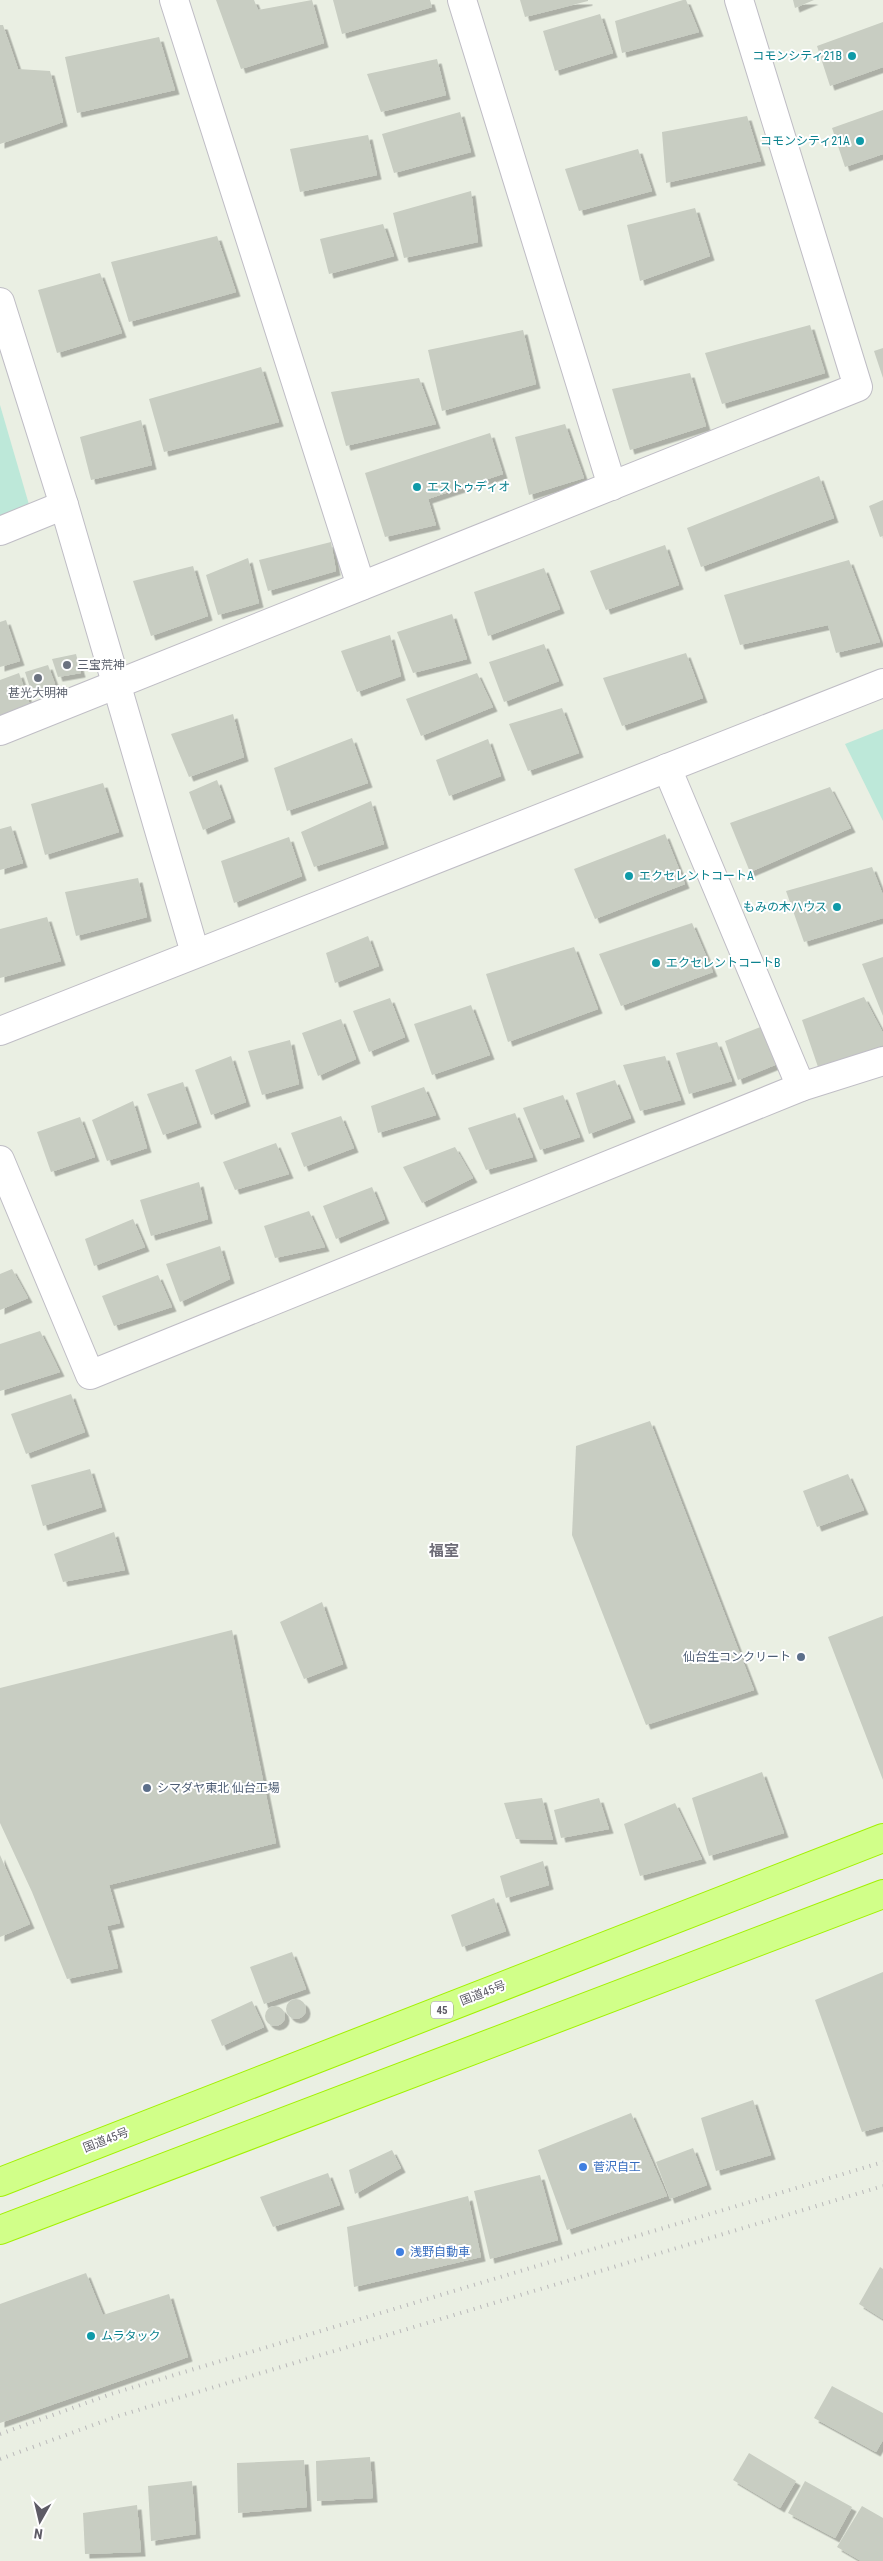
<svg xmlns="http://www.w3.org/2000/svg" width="883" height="2561" viewBox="0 0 883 2561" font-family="'Roboto Condensed','Noto Sans JP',sans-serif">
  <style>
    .green { fill: #bde8d9 }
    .building { fill: #c8cdc2; filter: url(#shadow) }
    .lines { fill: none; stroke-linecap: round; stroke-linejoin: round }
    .street-casing { stroke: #bfbdc5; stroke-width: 30 }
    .highway-casing { stroke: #a2f100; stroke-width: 30 }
    .street { stroke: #fff; stroke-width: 28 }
    .highway { stroke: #d1ff89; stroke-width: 28 }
    .rail { stroke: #b9b8b9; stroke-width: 4; stroke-dasharray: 1 6; stroke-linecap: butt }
    .culture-dot { fill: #0f9aa8; stroke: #fff; stroke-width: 2 }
    .worship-dot { fill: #6b7280; stroke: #fff; stroke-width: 2 }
    .service-dot { fill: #5c6f8a; stroke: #fff; stroke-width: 2 }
    .shop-dot { fill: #3f7fe0; stroke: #fff; stroke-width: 2 }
    .labels { text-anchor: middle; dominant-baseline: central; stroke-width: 4; stroke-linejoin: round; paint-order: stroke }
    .shield { fill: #fff; stroke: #8e8c93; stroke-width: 1 }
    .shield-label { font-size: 11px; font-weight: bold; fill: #5d5b65 }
    .culture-label { font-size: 12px; fill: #0d838f; stroke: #fff; text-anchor: start }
    .worship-label { font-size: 12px; fill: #5b616d; stroke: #fff; text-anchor: start }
    .service-label { font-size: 12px; fill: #4e5e75; stroke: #fff; text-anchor: end }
    .street-label { font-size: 12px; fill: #5d5b65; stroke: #fff }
    .shop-label { font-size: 12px; fill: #366cbe; stroke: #fff; text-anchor: start }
    .quarter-label { font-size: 15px; font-weight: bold; fill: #6d6c77; stroke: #fff }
  </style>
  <defs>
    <filter id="shadow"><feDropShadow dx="4.5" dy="4.5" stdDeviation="0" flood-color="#0004"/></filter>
  </defs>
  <rect width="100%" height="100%" fill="#eaefe3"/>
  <g class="green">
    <polygon points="0,405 30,508 0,519"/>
    <polygon points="883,729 883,821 845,744"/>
  </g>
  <g class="building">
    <polygon points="216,0 254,0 258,10 312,0 324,43 241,69"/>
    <polygon points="333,0 430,0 432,7 342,34"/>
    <polygon points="520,0 588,0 588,1 525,17"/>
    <polygon points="683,0 686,0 699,32 622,53 615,21"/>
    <polygon points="793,0 814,0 795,8"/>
    <polygon points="600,14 613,53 555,71 543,31"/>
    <polygon points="883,22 883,67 830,86 817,46"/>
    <polygon points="0,25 3,25 18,69 50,71 63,122 0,144"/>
    <polygon points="159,37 175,90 77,113 65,57"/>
    <polygon points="437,59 446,95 381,112 367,74"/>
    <polygon points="883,110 883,154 845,167 832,128"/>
    <polygon points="460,112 471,152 394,173 382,134"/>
    <polygon points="747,116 761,161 666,183 662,132"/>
    <polygon points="368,135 377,175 300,192 290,149"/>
    <polygon points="638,149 652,191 579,211 565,169"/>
    <polygon points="471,191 478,242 404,258 393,213"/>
    <polygon points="695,208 710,256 640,281 627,225"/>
    <polygon points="383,224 394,256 329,274 320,239"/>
    <polygon points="217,236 236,292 129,322 111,262"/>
    <polygon points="100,273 122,333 57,353 38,290"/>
    <polygon points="810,325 825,373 722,404 705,353"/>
    <polygon points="523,330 536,384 442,411 428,350"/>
    <polygon points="883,348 883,378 874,351"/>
    <polygon points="261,367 279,422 164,452 149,399"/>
    <polygon points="690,373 706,426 630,450 612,389"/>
    <polygon points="419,378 436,424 346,446 331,392"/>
    <polygon points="141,420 152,465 91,480 80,437"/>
    <polygon points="565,424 584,478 529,495 515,437"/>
    <polygon points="490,433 503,474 428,499 436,525 385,537 365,473"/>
    <polygon points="819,476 834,518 701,567 687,528"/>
    <polygon points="883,500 883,536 880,537 869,506"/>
    <polygon points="331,542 336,571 268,591 259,560"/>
    <polygon points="665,545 679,585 606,610 590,571"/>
    <polygon points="248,558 259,603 218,615 206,575"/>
    <polygon points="849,560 880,642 836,653 828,625 740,645 724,595"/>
    <polygon points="193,566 208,616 151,636 133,581"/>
    <polygon points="544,568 560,609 488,636 474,592"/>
    <polygon points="452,614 467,659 413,673 397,632"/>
    <polygon points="6,620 20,661 0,667 0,622"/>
    <polygon points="390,635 401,676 357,692 341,651"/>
    <polygon points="544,644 559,681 504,702 489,662"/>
    <polygon points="686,653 703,698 622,726 603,678"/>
    <polygon points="76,654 81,673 58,677 52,659"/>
    <polygon points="48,665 55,684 31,691 25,672"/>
    <polygon points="19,673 30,705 0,716 0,680"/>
    <polygon points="477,673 493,707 421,736 406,699"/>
    <polygon points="562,708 579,753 528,771 509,724"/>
    <polygon points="233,714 244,757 189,777 171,734"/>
    <polygon points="352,738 368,783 287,811 274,768"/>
    <polygon points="488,739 501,776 449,796 436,760"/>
    <polygon points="217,780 231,818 203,830 189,792"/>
    <polygon points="103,783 119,832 45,855 31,804"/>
    <polygon points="830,787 851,828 750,872 730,823"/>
    <polygon points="371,801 384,844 314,867 301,832"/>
    <polygon points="11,826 23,863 0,870 0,829"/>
    <polygon points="665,834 685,884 595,919 574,869"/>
    <polygon points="289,837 302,876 234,903 221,861"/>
    <polygon points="872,867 883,895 883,918 804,942 786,891"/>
    <polygon points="138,878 147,917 76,936 65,892"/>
    <polygon points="47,917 61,961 0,978 0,929"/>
    <polygon points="692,923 713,972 621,1006 599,954"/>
    <polygon points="368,936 379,966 335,983 326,953"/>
    <polygon points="574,947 598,1009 508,1042 486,974"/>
    <polygon points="883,957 883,1016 862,964"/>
    <polygon points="864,997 883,1033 883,1045 818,1067 802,1020"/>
    <polygon points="390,998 405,1037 369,1052 353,1011"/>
    <polygon points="471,1005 490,1055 432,1075 414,1024"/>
    <polygon points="341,1019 356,1059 318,1076 302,1033"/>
    <polygon points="763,1026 780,1063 738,1080 725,1041"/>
    <polygon points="290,1040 299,1084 262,1095 248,1051"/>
    <polygon points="717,1042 732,1081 689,1094 676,1053"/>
    <polygon points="231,1056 246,1102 211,1115 195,1070"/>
    <polygon points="665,1056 681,1100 640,1111 623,1065"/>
    <polygon points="615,1080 631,1118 589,1134 576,1093"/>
    <polygon points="183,1082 197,1123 163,1135 147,1094"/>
    <polygon points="424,1087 436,1115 378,1133 371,1106"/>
    <polygon points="563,1095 580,1137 540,1150 523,1108"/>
    <polygon points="133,1101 147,1148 107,1161 92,1120"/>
    <polygon points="515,1113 533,1157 486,1170 468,1128"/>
    <polygon points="341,1116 354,1148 304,1167 291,1133"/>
    <polygon points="80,1117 95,1157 51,1172 37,1132"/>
    <polygon points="276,1143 289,1174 235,1190 223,1162"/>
    <polygon points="455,1147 473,1178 422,1203 403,1167"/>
    <polygon points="199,1182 208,1219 151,1236 140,1200"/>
    <polygon points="372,1187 385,1219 336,1239 323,1206"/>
    <polygon points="309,1211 325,1247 275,1258 264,1226"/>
    <polygon points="133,1219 145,1247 94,1266 85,1239"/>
    <polygon points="220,1246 230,1279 180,1302 166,1264"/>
    <polygon points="12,1269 28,1298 0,1310 0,1274"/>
    <polygon points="158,1275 172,1307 114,1326 102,1296"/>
    <polygon points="40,1331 60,1372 0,1391 0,1344"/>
    <polygon points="71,1394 85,1432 26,1454 11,1414"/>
    <polygon points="650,1421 754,1690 646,1725 572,1535 576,1446"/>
    <polygon points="90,1469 102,1507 43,1526 31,1485"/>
    <polygon points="848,1474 864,1510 817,1527 803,1491"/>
    <polygon points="114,1532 125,1570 63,1582 54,1554"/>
    <polygon points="322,1602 343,1664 304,1679 280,1622"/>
    <polygon points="883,1616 883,1780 828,1637"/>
    <polygon points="232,1630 276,1843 109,1885 120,1923 107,1926 118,1968 67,1979 32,1892 0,1823 0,1688"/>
    <polygon points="762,1772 784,1833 709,1856 692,1798"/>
    <polygon points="542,1798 553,1840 516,1839 504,1803"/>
    <polygon points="599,1798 609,1829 561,1838 554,1810"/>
    <polygon points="675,1803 702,1859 640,1876 624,1824"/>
    <polygon points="0,1855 30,1924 0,1937"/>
    <polygon points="543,1861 549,1885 506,1898 500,1876"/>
    <polygon points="494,1898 506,1931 462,1947 451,1915"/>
    <polygon points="292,1952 306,1989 264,2004 250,1967"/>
    <polygon points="883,1972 883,2126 862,2132 815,2000"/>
    <circle cx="296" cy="2009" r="10"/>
    <polygon points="252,2001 264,2027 222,2046 211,2020"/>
    <circle cx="275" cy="2016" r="10"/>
    <polygon points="753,2100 771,2155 716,2171 701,2118"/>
    <polygon points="631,2113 667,2196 567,2230 538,2150"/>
    <polygon points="693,2148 707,2185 670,2199 656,2162"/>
    <polygon points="392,2150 401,2168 355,2194 349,2170"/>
    <polygon points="328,2173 340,2205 273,2227 260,2197"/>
    <polygon points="540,2175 558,2240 490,2259 474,2191"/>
    <polygon points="468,2196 481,2257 354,2287 347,2227"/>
    <polygon points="880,2267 883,2269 883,2319 859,2304"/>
    <polygon points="86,2273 103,2315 169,2294 188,2357 0,2423 0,2304"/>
    <polygon points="832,2386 883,2413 883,2440 876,2452 814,2418"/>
    <polygon points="749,2453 796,2481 780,2508 733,2480"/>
    <polygon points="370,2457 373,2498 317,2501 316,2461"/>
    <polygon points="304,2460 307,2507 238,2513 237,2463"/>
    <polygon points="192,2481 196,2534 151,2541 148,2486"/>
    <polygon points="805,2481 852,2507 835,2538 788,2513"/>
    <polygon points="137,2505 141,2552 85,2554 83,2513"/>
    <polygon points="862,2506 883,2518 883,2561 861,2561 837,2547"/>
  </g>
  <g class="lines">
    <g class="street-casing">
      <g id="street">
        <polyline points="174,0 361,586"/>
        <polyline points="462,0 612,486"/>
        <polyline points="0,302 64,505 195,953"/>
        <polyline points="0,531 64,505"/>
        <polyline points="0,731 858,387 739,0"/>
        <polyline points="0,1031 883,683"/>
        <polyline points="801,1087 883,1061"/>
        <polyline points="0,1160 90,1375 801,1087 667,768"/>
      </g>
    </g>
    <g class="highway-casing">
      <g id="highway">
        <polyline points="0,2182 883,1838"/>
        <polyline points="0,2230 883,1894"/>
      </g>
    </g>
    <use href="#street" class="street"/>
    <use href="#highway" class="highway"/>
    <g class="rail">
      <polyline points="0,2434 111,2394 883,2162"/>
      <polyline points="0,2459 118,2416 883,2186"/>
    </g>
  </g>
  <g class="culture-dot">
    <circle cx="852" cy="56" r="5"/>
    <circle cx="860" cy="141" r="5"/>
    <circle cx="417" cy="487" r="5"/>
    <circle cx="629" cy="876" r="5"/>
    <circle cx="837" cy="907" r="5"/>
    <circle cx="656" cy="963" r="5"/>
    <circle cx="91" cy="2336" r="5"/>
  </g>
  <g class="worship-dot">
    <circle cx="67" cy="665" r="5"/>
    <circle cx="38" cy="678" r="5"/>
  </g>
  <g class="service-dot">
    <circle cx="801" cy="1657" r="5"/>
    <circle cx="147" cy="1788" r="5"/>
  </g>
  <g class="shop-dot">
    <circle cx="583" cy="2167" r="5"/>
    <circle cx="400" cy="2252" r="5"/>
  </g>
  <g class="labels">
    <rect class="shield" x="431" y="2001.5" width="22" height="17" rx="4"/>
    <g class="shield-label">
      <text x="442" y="2010">45</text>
    </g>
    <g class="culture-label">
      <text x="842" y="56" text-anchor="end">コモンシティ21B</text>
      <text x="850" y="141" text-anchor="end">コモンシティ21A</text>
      <text x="427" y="487">エストゥディオ</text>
      <text x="639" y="876">エクセレントコートA</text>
      <text x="827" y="907" text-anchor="end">もみの木ハウス</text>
      <text x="666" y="963">エクセレントコートB</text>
      <text x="101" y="2336">ムラタック</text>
    </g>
    <g class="worship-label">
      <text x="77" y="665">三宝荒神</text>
      <text x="38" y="693" text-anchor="middle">甚光大明神</text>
    </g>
    <g class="service-label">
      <text x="791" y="1657">仙台生コンクリート</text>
      <text x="157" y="1788" text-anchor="start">シマダヤ東北 仙台工場</text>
    </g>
    <g class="street-label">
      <text transform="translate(483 1993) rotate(-21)">国道45号</text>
      <text transform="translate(106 2140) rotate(-21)">国道45号</text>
    </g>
    <g class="shop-label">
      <text x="593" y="2167">菅沢自工</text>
      <text x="410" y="2252">浅野自動車</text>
    </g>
    <g class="quarter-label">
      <text x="444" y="1551">福室</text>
    </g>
  </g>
  <g transform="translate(40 2521) rotate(188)" stroke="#ffffff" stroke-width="4" paint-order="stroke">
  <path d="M0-4L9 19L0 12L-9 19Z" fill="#5d5b65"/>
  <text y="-8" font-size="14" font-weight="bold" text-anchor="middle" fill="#5d5b65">N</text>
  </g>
</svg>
